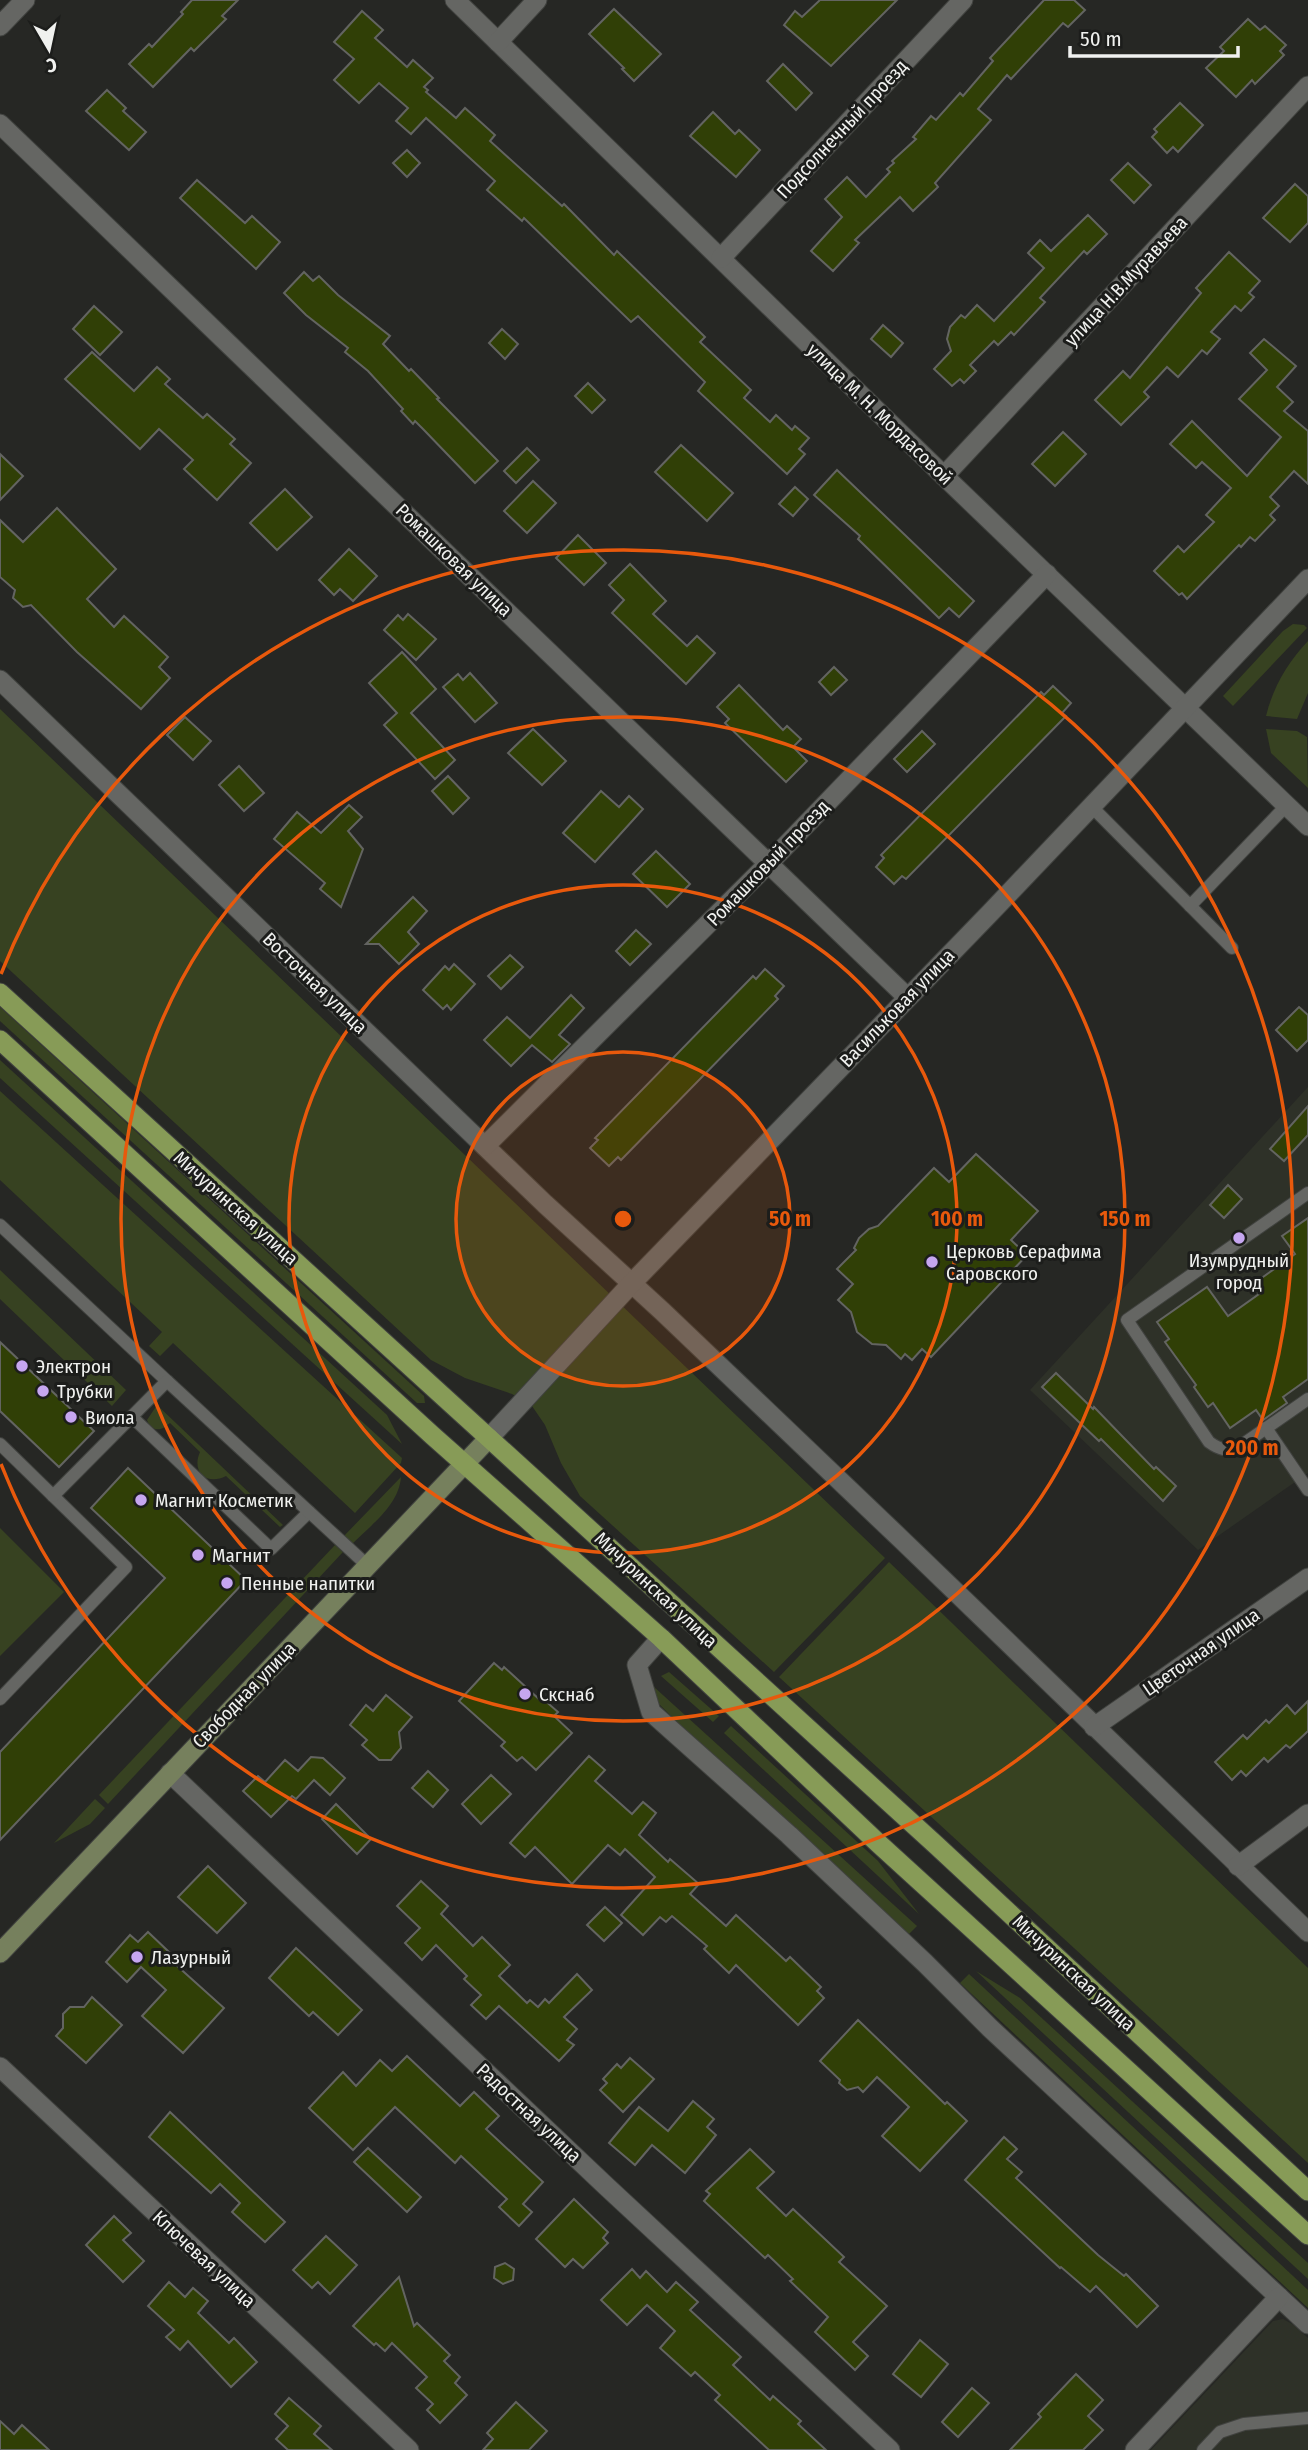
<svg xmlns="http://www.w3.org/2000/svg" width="1308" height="2450" viewBox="0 0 1308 2450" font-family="'Fira Sans Condensed',sans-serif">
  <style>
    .built { fill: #2e3128 }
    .green { fill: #374221 }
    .building { fill: #303f06; stroke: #636461; stroke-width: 2 }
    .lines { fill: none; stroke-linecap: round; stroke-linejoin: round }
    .service-casing { stroke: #40423f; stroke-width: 14 }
    .minor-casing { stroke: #40423f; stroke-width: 21 }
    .tertiary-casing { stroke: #40423f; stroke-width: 21 }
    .secondary-casing { stroke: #40423f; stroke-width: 21 }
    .primary-casing { stroke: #40423f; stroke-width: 21 }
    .service { stroke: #656663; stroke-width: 12 }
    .minor { stroke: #656663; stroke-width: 19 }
    .tertiary { stroke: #656663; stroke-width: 19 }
    .secondary { stroke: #76805d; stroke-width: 19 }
    .primary { stroke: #879b57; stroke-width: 19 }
    .ring { fill: none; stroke: #e8590c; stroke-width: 3.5 }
    .poi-dot { fill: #c6a6f0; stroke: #1c1d1b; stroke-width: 2.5 }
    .labels { text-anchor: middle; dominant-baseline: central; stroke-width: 6; stroke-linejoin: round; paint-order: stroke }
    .street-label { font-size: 19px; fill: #f0f1ef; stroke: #1c1d1b }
    .poi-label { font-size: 19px; fill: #f0f1ef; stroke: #1c1d1b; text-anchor: start }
    .centre { fill: #e8590c; stroke: #1c1d1b; stroke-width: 3.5 }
    .ring-label { font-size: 21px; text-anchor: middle; font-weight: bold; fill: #e8590c; stroke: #1c1d1b; stroke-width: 6; stroke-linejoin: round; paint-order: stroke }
  </style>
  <rect width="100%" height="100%" fill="#262724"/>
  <g class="built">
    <polygon points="1308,1087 1308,1473 1198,1550 1030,1390"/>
    <polygon points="1283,2319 1294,2325 1308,2338 1308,2450 1151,2450 1273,2321"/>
  </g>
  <g class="green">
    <polygon points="1293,624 1304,625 1307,628 1233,706 1223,696 1283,631"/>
    <path d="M1308,641V693L1297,719L1266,716C1273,687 1288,662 1308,641Z"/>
    <polygon points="0,709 885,1558 774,1672 580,1496 561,1463 545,1425 532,1406 512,1394 465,1378 431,1360 0,961"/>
    <polygon points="1266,729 1297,731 1307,737 1308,788 1271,753"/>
    <polygon points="0,1007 424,1396 425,1403 417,1403 0,1021"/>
    <polygon points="0,1060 387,1415 402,1444 0,1078"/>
    <polygon points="0,1091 402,1458 401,1463 355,1513 173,1343 160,1356 149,1346 162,1332 0,1180"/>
    <polygon points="0,1270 126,1390 112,1406 0,1299"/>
    <path d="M157,1405L283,1525L280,1527L226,1476C207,1486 191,1472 200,1452L170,1423C163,1428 160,1432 150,1427L147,1420Z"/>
    <path d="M401,1477C399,1505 371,1525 352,1544L343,1537Z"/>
    <polygon points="0,1528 64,1592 0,1656"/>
    <polygon points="335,1545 343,1552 108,1804 99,1795"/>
    <polygon points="889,1562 1308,1968 1308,2163 779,1677"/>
    <polygon points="669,1672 719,1716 713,1722 661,1676"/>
    <polygon points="653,1686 917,1926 908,1935 699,1744 657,1702 651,1690"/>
    <polygon points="731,1726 878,1861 919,1914 724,1733"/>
    <polygon points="95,1799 105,1808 90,1824 54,1843"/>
    <polygon points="976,1971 1020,1998 1308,2263 1308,2279"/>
    <polygon points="969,1974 1308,2290 1308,2308 960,1983"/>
  </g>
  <g class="building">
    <polygon points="192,0 238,0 222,16 226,19 194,51 191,48 153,87 129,64 149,44 152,47 183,14 181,12"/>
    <polygon points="820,0 897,0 831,66 784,25 795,11 802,17"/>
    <polygon points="1044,0 1074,0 1085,10 1068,27 1063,23 1011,79 1007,75 978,109 991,120 935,183 938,187 913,211 900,197 855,240 859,243 833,271 811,251 842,217 825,199 847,177 866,197 890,172 887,169 894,163 892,161 916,139 913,137 931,116 936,120 960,93 963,96 993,61 990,58"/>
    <polygon points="614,9 661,54 634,81 622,69 624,68 589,34"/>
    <polygon points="362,11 383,30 375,38 407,67 413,60 433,78 424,87 428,90 426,92 456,118 465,108 495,135 490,141 562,206 564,204 614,255 617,251 705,337 700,342 751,390 744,398 770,422 776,415 792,430 795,426 809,438 799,449 805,454 787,474 698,391 705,382 638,316 631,322 524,218 522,221 487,190 495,181 426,118 411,134 396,121 408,108 379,83 359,103 334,80 354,59 334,42"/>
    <polygon points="1248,19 1260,30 1265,26 1286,45 1280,51 1284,55 1255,84 1252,80 1236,97 1206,68 1224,51 1220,47"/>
    <polygon points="783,64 812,93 796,110 767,81"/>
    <polygon points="107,90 126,108 123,111 146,132 129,150 86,111"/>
    <polygon points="1180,103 1203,125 1178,152 1173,147 1167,153 1152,137 1157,132 1154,129"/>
    <polygon points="713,112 735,134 739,130 760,150 736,177 690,136"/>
    <polygon points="407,150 420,163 407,177 393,163"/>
    <polygon points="1128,163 1151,185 1134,203 1111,180"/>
    <polygon points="197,180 245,223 252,216 280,242 256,269 180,198"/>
    <polygon points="1295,184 1308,196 1308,223 1290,242 1263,218"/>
    <polygon points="1088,215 1107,234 1087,254 1084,251 1040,298 1045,302 1014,335 1011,332 998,345 994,341 970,365 976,371 964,383 960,379 952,386 934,369 951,351 947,339 950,327 961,315 965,318 977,305 994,321 1044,268 1028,253 1040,240 1051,251"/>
    <polygon points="1229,252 1260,281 1249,293 1254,297 1241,311 1235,306 1211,332 1220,339 1207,354 1202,350 1178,377 1167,367 1144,392 1149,397 1121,425 1095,400 1123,371 1130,378 1201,293 1196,288"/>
    <polygon points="304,272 313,281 319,276 338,295 390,336 383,344 409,371 411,369 439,398 437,399 498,461 475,483 423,429 415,421 413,424 401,411 403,409 368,371 345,352 348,348 306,315 284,293"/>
    <polygon points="94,306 122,332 100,355 73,329"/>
    <polygon points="883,325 903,343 891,357 871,339"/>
    <polygon points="502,329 518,344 505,359 489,343"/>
    <polygon points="1264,339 1296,366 1277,387 1293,402 1284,411 1308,431 1308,484 1294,471 1270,497 1279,506 1270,515 1275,520 1255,541 1250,537 1241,547 1239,545 1187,599 1182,593 1179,595 1154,571 1178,546 1184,552 1214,522 1206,515 1231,488 1202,462 1196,468 1170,444 1192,421 1247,476 1281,437 1239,399 1267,370 1250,353"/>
    <polygon points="92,352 134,391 157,367 170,379 165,384 203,418 207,414 235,439 230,444 251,463 217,500 184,469 193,460 159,429 140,449 65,379"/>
    <polygon points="588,383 605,400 592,413 575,396"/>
    <polygon points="1063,432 1086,454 1055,486 1032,464"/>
    <polygon points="681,445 733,493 707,521 655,472"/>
    <polygon points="527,448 539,460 516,483 504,471"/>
    <polygon points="0,454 23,476 0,500"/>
    <polygon points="837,470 974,601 959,617 949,608 939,618 858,539 860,536 814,495"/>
    <polygon points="533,481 556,503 527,533 504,511"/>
    <polygon points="795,487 808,499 793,516 779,504"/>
    <polygon points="285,489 312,517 277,550 250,523"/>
    <polygon points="57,508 116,569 87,599 114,627 124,616 168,657 159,667 170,678 141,709 77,652 31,605 23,607 13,598 15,590 0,577 0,520 23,542"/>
    <polygon points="578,535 606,563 584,585 556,558"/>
    <polygon points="349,549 377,576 353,601 340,589 334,595 319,580"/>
    <polygon points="630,564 666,601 653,614 687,646 697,636 715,653 686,684 612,613 624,600 609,585"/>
    <polygon points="408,614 436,639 416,660 384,630 398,615 403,620"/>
    <polygon points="402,652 436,689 411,713 455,760 435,779 384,725 397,713 369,683"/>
    <polygon points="834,667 847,680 831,695 819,682"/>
    <polygon points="470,673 497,703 475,722 443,687 458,674 463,680"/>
    <polygon points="739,685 783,730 787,726 801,739 793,747 807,761 786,782 725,723 729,719 717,707"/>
    <polygon points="1053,686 1071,703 1062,713 1066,716 906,879 902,876 894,884 876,867 884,858 881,855 1041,692 1044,695"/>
    <polygon points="185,717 211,741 193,760 167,735"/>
    <polygon points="533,729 566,761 542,785 508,753"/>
    <polygon points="922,731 935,744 907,772 894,759"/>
    <polygon points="239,766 264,793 244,811 219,785"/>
    <polygon points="448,776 469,798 453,814 432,791"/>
    <polygon points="601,791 619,807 629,796 643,809 595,862 563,833"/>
    <polygon points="349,805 362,817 348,831 363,849 341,907 320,889 325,883 274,839 297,812 321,833"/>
    <polygon points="656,851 690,884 667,907 633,874"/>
    <polygon points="413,897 427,911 408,932 419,944 399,964 379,944 366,944"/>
    <polygon points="636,930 651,944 630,965 616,951"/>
    <polygon points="510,955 523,967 501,989 488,976"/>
    <polygon points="454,964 475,984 451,1010 447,1005 443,1009 423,990 445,966 449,970"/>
    <polygon points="765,969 784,986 775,996 778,999 621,1160 618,1157 609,1166 590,1148 598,1140 595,1138 753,976 756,979"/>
    <polygon points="571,995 584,1008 559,1035 570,1044 552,1062 532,1045 511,1066 484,1040 507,1017 530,1038"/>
    <polygon points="1299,1007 1308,1015 1308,1040 1297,1051 1276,1030"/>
    <polygon points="1308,1106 1308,1135 1284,1161 1270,1149"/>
    <polygon points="976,1154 1038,1211 1011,1240 1027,1255 931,1357 922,1349 912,1360 905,1354 901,1359 886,1345 872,1344 857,1332 851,1312 838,1300 853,1284 837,1269 856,1250 854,1248 859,1238 869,1229 878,1226 934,1168 949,1182"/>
    <polygon points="1228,1185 1242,1199 1224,1218 1210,1205"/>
    <polygon points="1308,1218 1308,1379 1283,1397 1287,1403 1263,1420 1256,1410 1230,1428 1213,1403 1208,1407 1194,1387 1196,1385 1165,1342 1169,1339 1157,1322 1207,1287 1228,1316 1259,1294 1252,1285 1295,1254 1282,1236"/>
    <polygon points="0,1342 94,1431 59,1467 0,1411"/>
    <polygon points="1056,1373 1093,1409 1094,1407 1154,1469 1156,1467 1176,1486 1163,1501 1101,1439 1099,1441 1042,1387"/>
    <polygon points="128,1468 246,1580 0,1840 0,1752 165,1578 91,1508"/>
    <polygon points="494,1663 502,1670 504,1667 540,1700 542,1698 558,1712 554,1716 572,1733 536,1770 522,1757 517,1761 501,1746 505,1742 459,1701"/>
    <polygon points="386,1695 412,1717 399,1732 401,1748 391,1760 379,1760 362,1745 367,1740 350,1725 366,1705 373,1711"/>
    <polygon points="1308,1701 1308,1731 1290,1748 1286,1745 1268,1762 1264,1758 1246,1776 1241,1771 1232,1780 1215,1762 1243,1735 1247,1739 1266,1720 1269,1723 1287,1705 1295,1714"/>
    <polygon points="589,1756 605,1770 595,1781 632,1814 643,1802 656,1813 639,1835 668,1862 670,1859 699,1884 690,1894 726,1926 736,1915 786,1961 790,1957 821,1987 817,1991 824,1998 798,2025 736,1965 729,1973 704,1949 707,1946 672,1916 666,1922 660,1917 643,1935 621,1915 655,1877 625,1849 620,1855 608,1845 572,1884 535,1847 525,1857 510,1843"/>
    <polygon points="311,1757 323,1758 345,1778 330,1795 314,1780 296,1799 292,1796 271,1817 243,1791 258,1776 265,1782 285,1760 298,1771"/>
    <polygon points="428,1771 448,1790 433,1807 412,1788"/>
    <polygon points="491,1775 511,1794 481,1824 462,1804"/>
    <polygon points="336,1804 371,1839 357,1854 322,1819"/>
    <polygon points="208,1866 246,1903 217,1933 178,1897"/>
    <polygon points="421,1881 448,1906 441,1914 473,1946 482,1937 510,1965 499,1976 527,2003 530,2000 538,2007 545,1999 549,2003 577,1974 592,1990 564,2017 577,2029 567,2040 574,2045 559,2061 499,2006 486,2019 471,2005 481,1995 464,1979 467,1976 436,1945 422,1960 405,1943 420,1928 397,1906"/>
    <polygon points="605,1907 622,1923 604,1941 587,1925"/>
    <polygon points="148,1932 169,1952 165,1955 224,2008 183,2053 142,2016 166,1990 141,1967 127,1982 106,1962 130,1935 138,1942"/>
    <polygon points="296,1948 362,2010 338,2035 313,2012 309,2016 269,1978"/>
    <polygon points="92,1997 122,2025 86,2063 56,2036 63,2028 63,2014 70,2007 84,2007"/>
    <polygon points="858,2020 945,2104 947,2102 967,2121 920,2171 882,2136 909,2107 877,2077 863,2092 858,2087 847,2090 839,2083 840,2080 820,2061"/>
    <polygon points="407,2056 460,2106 474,2092 499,2116 486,2129 543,2182 523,2204 532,2212 519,2226 499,2207 507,2199 461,2156 455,2163 395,2107 353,2150 309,2108 343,2072 356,2086 380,2060 392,2071"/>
    <polygon points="630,2058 654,2079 623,2112 600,2090 607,2083 603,2079 617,2064 621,2068"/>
    <polygon points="693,2101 714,2119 707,2127 716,2135 685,2173 652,2145 635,2165 609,2143 639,2107 668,2131"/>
    <polygon points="170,2112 285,2222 265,2242 232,2212 240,2203 220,2184 211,2193 149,2137"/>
    <polygon points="1004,2137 1017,2149 1007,2159 1022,2172 1016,2178 1098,2255 1124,2276 1126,2274 1158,2306 1137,2327 1096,2286 1090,2292 1061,2267 1060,2268 965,2180"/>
    <polygon points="368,2148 421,2197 407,2212 354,2162"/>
    <polygon points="750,2149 774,2172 757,2188 786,2216 793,2209 844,2257 839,2262 887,2306 853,2342 868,2356 855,2370 815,2332 828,2317 790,2281 793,2279 768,2255 765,2258 704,2201 710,2194 706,2191"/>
    <polygon points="574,2199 608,2232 603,2238 608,2243 583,2268 573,2259 565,2267 536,2239"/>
    <polygon points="114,2216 131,2233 123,2240 144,2261 123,2282 86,2245"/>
    <polygon points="326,2236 357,2265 330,2294 318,2282 312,2288 293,2270"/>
    <polygon points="505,2263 514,2269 513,2280 503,2284 494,2278 495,2267"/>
    <polygon points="632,2269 640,2278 646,2271 667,2292 676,2282 698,2302 690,2310 741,2357 733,2365 770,2400 773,2396 801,2421 798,2424 826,2450 769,2450 715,2400 720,2395 695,2372 691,2376 660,2348 675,2331 647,2305 627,2325 601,2300"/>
    <polygon points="399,2277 414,2326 417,2323 450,2355 444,2361 460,2377 455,2383 467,2395 440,2423 427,2410 433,2404 416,2388 427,2377 392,2343 385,2351 376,2343 374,2345 353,2326"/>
    <polygon points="169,2282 185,2297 193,2288 208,2301 198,2313 229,2343 234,2338 257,2362 231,2387 188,2341 180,2350 166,2337 174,2330 148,2306"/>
    <polygon points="920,2340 948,2364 921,2397 893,2374"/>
    <polygon points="1076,2374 1103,2400 1088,2416 1103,2430 1083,2450 1010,2450 1041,2417 1038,2414"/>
    <polygon points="972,2388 989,2403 958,2437 942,2422"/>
    <polygon points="289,2398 321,2426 314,2434 332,2450 288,2450 276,2439 288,2426 275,2414"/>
    <polygon points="516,2402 547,2431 529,2450 483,2450 493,2439 487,2433"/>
    <polygon points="0,2421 14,2434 22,2425 49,2450 0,2450"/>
  </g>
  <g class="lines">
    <g class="service-casing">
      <g id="service">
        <polyline points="1091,806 1232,948"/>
        <polyline points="1190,906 1287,805"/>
        <path d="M1308,1193L1127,1320L1209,1442C1220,1450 1226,1451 1239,1447L1308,1399"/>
        <polyline points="0,1225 167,1381"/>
        <polyline points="132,1417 271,1549 309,1512"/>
        <polyline points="1266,1428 1308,1490"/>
        <polyline points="0,1444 126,1567 0,1699"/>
        <polyline points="53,1496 167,1381 368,1566"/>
        <polyline points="1203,2450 1220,2432 1244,2424 1308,2418"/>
      </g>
    </g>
    <g class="minor-casing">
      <g id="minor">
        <polyline points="455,0 944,476 1308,826"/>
        <polyline points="498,42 537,0"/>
        <polyline points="0,124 907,997"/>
        <polyline points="721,258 963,0"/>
        <polyline points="944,476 1308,86"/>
        <polyline points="0,680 545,1204 662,1311 904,1542 1308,1932"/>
        <polyline points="485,1146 769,863 1047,574"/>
        <polyline points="489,1438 632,1283 991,912 1308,579"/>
        <polyline points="661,1638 637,1665 651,1712 789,1835 925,1963 990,2028 1308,2324"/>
        <polyline points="1094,1727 1308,1578"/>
        <polyline points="170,1773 606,2186 890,2450"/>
        <polyline points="1238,1866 1308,1814"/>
        <polyline points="0,2067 409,2450"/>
        <polyline points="1135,2450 1279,2297"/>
      </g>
    </g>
    <g class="tertiary-casing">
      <polyline id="tertiary" points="0,26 25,0"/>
    </g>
    <g class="secondary-casing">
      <polyline id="secondary" points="0,1953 489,1438"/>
    </g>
    <g class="primary-casing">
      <g id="primary">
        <polyline points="0,993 936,1845 1308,2191"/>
        <polyline points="0,1040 433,1436 661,1638 878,1843 1308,2235"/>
      </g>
    </g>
    <use href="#service" class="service"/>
    <use href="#minor" class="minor"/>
    <use href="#tertiary" class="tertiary"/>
    <use href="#secondary" class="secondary"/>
    <use href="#primary" class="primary"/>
  </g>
  <circle cx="623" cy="1219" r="167" fill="#e8590c" fill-opacity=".12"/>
  <g class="ring">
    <circle cx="623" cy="1219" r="167"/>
    <circle cx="623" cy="1219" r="334"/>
    <circle cx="623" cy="1219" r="502"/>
    <path d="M1 974A669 669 0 1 1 1 1464"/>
  </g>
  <g class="poi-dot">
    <circle cx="1239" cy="1238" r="7"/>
    <circle cx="932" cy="1262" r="7"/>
    <circle cx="22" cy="1366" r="7"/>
    <circle cx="43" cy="1391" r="7"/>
    <circle cx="71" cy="1417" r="7"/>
    <circle cx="141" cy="1500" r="7"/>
    <circle cx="198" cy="1555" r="7"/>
    <circle cx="227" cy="1583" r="7"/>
    <circle cx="525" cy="1694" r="7"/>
    <circle cx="137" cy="1957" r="7"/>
  </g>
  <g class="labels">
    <g class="street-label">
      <text transform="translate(842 129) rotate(-47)">Подсолнечный проезд</text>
      <text transform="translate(1126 281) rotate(-47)">улица Н.В.Муравьева</text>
      <text transform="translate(880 414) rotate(44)">улица М. Н. Мордасовой</text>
      <text transform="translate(454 560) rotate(44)">Ромашковая улица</text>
      <text transform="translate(768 863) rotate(-46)">Ромашковый проезд</text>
      <text transform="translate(315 983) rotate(44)">Восточная улица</text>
      <text transform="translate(897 1008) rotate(-46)">Васильковая улица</text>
      <text transform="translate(236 1208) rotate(42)">Мичуринская улица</text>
      <text transform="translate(656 1590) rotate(43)">Мичуринская улица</text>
      <text transform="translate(1201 1652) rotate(-35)">Цветочная улица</text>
      <text transform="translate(244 1695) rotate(-46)">Свободная улица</text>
      <text transform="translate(1074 1973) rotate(43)">Мичуринская улица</text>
      <text transform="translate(529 2113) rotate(43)">Радостная улица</text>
      <text transform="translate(204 2259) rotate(43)">Ключевая улица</text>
    </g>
    <g class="poi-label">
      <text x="946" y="1251">Церковь Серафима<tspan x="946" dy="22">Саровского</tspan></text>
      <text x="1239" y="1260" text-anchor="middle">Изумрудный<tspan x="1239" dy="22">город</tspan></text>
      <text x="36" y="1366">Электрон</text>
      <text x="57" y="1391">Трубки</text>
      <text x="85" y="1417">Виола</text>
      <text x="155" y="1500">Магнит Косметик</text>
      <text x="212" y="1555">Магнит</text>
      <text x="241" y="1583">Пенные напитки</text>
      <text x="539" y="1694">Скснаб</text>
      <text x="151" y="1957">Лазурный</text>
    </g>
  </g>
  <circle cx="623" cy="1219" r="10" class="centre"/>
  <g class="ring-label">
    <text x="790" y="1226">50 m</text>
    <text x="957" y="1226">100 m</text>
    <text x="1125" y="1226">150 m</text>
    <text x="1252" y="1455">200 m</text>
  </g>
  <g transform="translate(49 49) rotate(171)" stroke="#1c1d1b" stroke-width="5" paint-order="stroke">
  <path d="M0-5L12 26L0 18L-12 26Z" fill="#f0f1ef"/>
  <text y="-10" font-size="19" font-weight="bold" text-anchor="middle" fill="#f0f1ef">С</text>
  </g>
  <path d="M1070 46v10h168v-10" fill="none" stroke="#f0f1ef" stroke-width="3.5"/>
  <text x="1080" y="46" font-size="21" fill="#f0f1ef" stroke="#1c1d1b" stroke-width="5" paint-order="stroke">50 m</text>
</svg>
